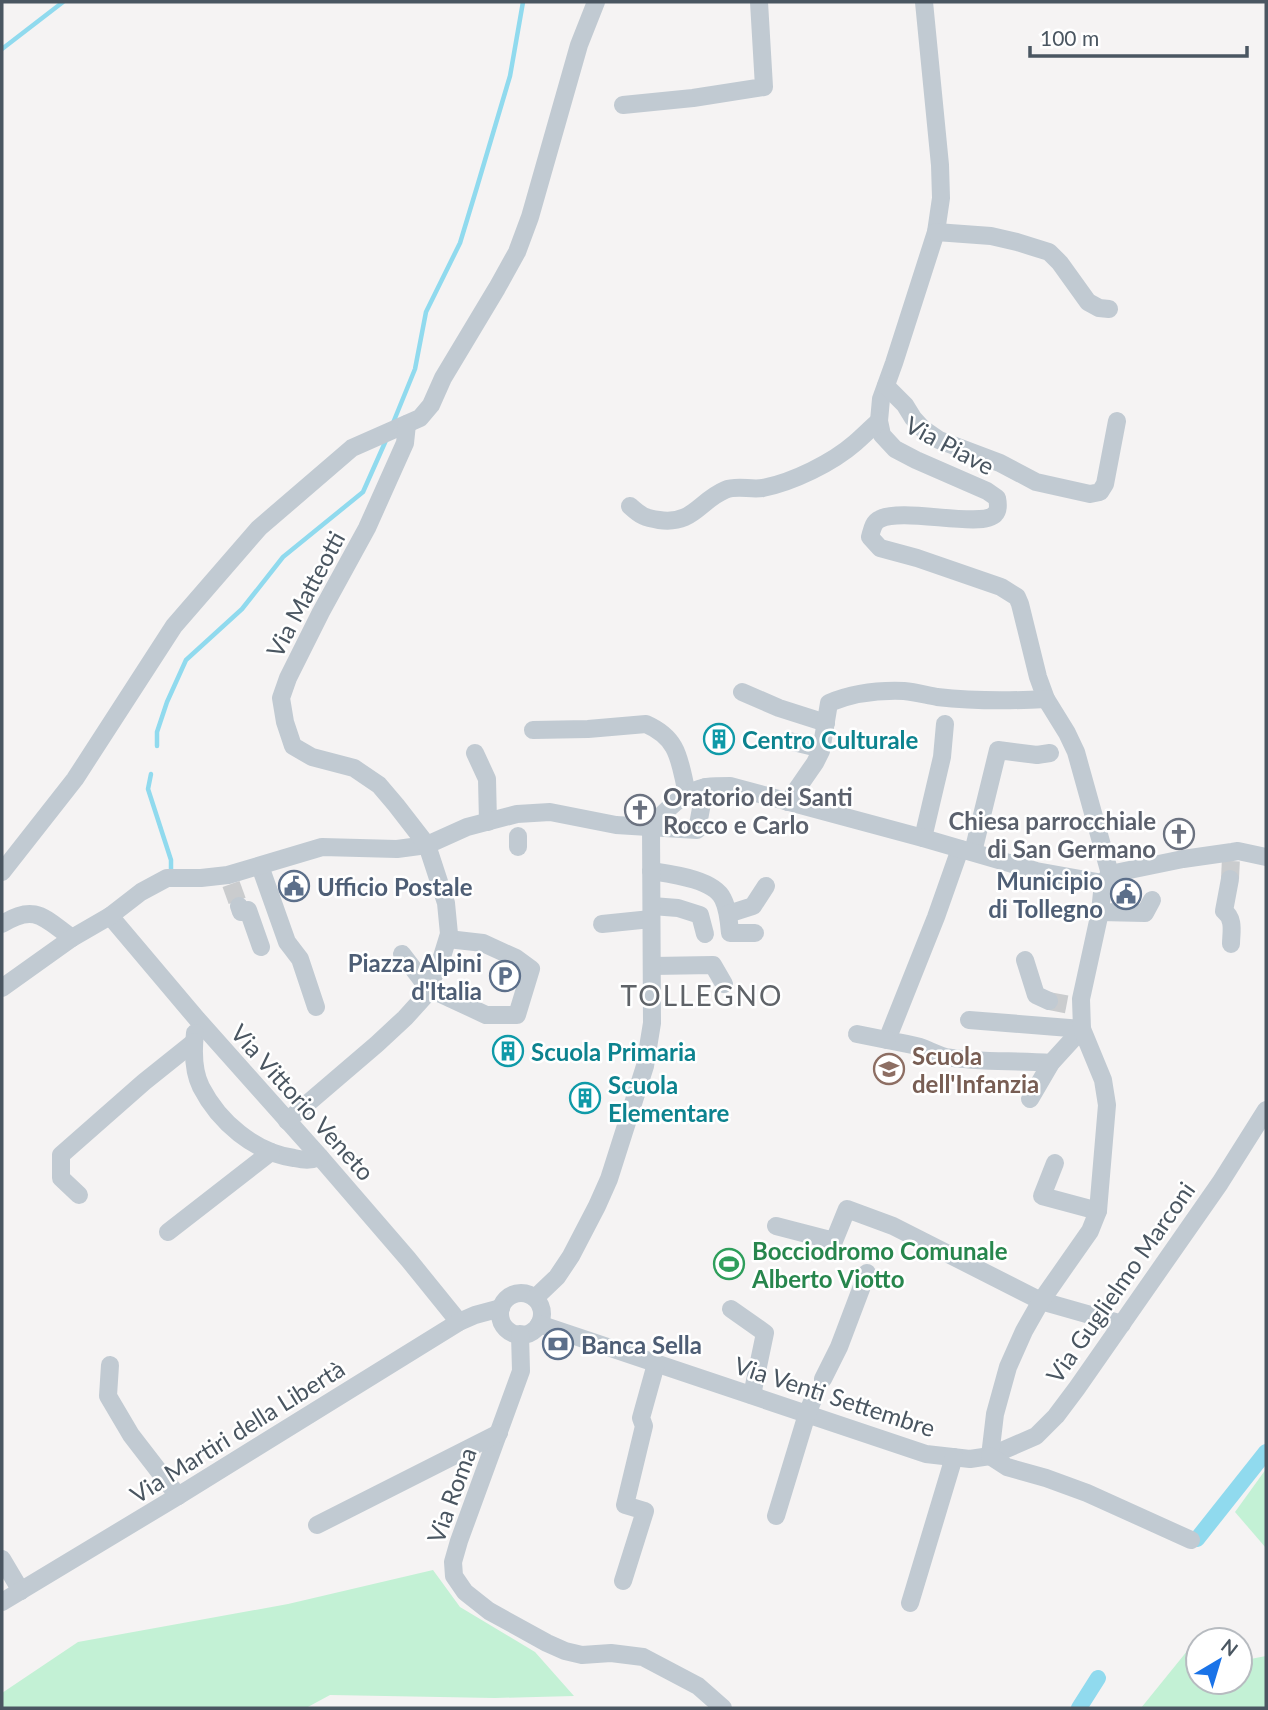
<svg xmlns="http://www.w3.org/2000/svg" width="1268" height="1710" viewBox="0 0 1268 1710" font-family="Lato,sans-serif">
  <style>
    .green { fill: #c3f1d5 }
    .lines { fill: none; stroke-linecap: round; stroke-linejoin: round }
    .stream { stroke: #90daee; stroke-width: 4.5 }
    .canal { stroke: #90daee; stroke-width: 16 }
    .minor-tunnel { stroke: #caccce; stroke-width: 18; stroke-dasharray: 18 9; stroke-linecap: butt }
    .minor { stroke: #c1cad2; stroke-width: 18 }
    .labels { text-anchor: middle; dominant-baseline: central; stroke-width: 5; stroke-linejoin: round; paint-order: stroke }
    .street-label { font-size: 24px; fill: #4a5661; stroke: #fff }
    .culture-label { font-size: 24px; font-weight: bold; fill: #0d838f; stroke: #fff; text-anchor: start }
    .worship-label { font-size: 24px; font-weight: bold; fill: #5b616d; stroke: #fff; text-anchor: start }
    .service-label { font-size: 24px; font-weight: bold; fill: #4e5e75; stroke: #fff; text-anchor: end }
    .education-label { font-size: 24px; font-weight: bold; fill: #785e54; stroke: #fff; text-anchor: start }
    .leisure-label { font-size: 24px; font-weight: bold; fill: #27864d; stroke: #fff; text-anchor: start }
    .quarter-label { font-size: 28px; letter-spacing: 2px; fill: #5f6368; stroke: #fff }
  </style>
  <rect width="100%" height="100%" fill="#f5f3f3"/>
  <g class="green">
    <polygon points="1266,1469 1266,1548 1235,1512"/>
    <polygon points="433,1570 460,1607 535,1652 574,1696 495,1698 330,1695 306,1708 2,1708 2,1693 78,1642 288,1604"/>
    <polygon points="1192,1645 1198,1647 1198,1682 1240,1682 1240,1661 1266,1656 1266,1708 1141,1708"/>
  </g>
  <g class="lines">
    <g class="stream">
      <polyline points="2,49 63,2"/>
      <polyline points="393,423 415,369 426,312 460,243 477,187 510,76 523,2"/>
      <polyline points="157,746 157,732 167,702 186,660 242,609 283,557 363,492 387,438"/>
      <polyline points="151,774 148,789 171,860 171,870"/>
    </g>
    <g class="canal">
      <polyline points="1197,1539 1266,1452"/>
      <polyline points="1079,1708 1098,1678"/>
    </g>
    <g class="minor-tunnel">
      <polyline points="1230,879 1231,858"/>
      <polyline points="231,884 239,906"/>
      <polyline points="1049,1001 1075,1006"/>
    </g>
    <g class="minor">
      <path d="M924,2L940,165L941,198L936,232L894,363L881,399L879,421L882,435L895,449L916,460L987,491L997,498C998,503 999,510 995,514C982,529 903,507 880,519C873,522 872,530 870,537L880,548L917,558L1001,587L1017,597L1020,604L1038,677L1046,699L1067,733L1076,752L1110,874"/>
      <polyline points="623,105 693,98 764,87 759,2"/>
      <polyline points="936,232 991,236 1017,242 1049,252 1060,263 1088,302 1099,308 1109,309"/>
      <polyline points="886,386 905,405 913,418 923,429 939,440 1000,463 1036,482 1090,494 1100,492 1105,484 1117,421"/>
      <path d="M630,506C641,516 645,518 659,520C693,525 699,501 725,490C737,485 750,490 763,488C793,482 832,463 855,443C863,436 871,428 879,421"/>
      <polyline points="742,692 779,708 826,723"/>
      <path d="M533,730L588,729L646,724C680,739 679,761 687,793"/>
      <polyline points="789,741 810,746"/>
      <polyline points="475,753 487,779 488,822"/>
      <path d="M788,802L815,763L821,751L829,703C853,693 879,690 904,691C915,692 926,695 937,697C973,701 1010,701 1046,699"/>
      <polyline points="923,838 942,757 945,724"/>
      <polyline points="518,847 518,836"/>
      <path d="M960,849L936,917L887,1040C898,1042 909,1044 920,1047C929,1050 936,1055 946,1057C980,1063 1016,1060 1051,1063"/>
      <polyline points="973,852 998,750 1037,755 1050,753"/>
      <polyline points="260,866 287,942 300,959 316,1007"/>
      <path d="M651,871C670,874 714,879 723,899C728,909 729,921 730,933H755"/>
      <polyline points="2,872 75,779 174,626 259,528 352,448 420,418 431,405 443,378 497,288 517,252 530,217 579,45 596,2"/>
      <path d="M1230,879L1224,911C1235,919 1231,933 1231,944"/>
      <polyline points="1103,883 1110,874 1183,859 1232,852 1238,851 1266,857"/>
      <polyline points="239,906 241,912 248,910 261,947"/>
      <polyline points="652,906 678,908 700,915 705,934"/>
      <polyline points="1100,912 1145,913 1152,900"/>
      <polyline points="728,914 753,906 766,886"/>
      <polyline points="110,916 197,1019 320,1157 408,1259 459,1322"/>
      <path d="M2,924C35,903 44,918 72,938"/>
      <polyline points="602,924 651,919"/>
      <polyline points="402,954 428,988 486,1015 517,1015 531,969 516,958 483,943 448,939"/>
      <polyline points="1025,960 1036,995 1049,1001"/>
      <polyline points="653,966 713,965 724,984"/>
      <polyline points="2,988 72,938 110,916 141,892 167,878 201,878 228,875 322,847 397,849 427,845 467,827 517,814 550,812 616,825 697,830 705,787"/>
      <polyline points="969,1020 1082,1029"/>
      <path d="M195,1033C193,1051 193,1071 201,1087C219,1122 254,1152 294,1158C304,1160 310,1161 320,1157"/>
      <polyline points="857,1034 887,1040"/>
      <polyline points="1030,1099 1051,1063 1082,1029"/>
      <polyline points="287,1121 377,1044 405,1018 424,997 441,960 449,934 446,903 427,845 396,805 379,785 354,768 312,757 293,746 285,722 281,698 288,678 321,612 367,528 405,443 407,424"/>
      <polyline points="1055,1163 1042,1196 1098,1211"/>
      <polyline points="79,1195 61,1178 61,1155 144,1082 194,1042"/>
      <polyline points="776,1226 834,1241 847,1209 893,1226 1041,1301 1122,1324"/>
      <polyline points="168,1232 271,1152"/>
      <circle cx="521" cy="1314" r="21"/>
      <path d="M535,1298L557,1277L571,1256L597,1206L609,1179L645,1066L652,1023L651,826C667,810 683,791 707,787C714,786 723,786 730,786L923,838L1036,871L1103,883"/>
      <polyline points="731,1309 765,1333 752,1395"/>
      <polyline points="539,1324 926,1454 970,1459 990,1456 1036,1436 1056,1416 1077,1388 1220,1183 1266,1110"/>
      <polyline points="520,1334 521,1371 459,1541 453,1562 454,1576 465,1592 489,1611 547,1643 565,1651 582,1655 611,1653 643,1657 698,1686 723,1708"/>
      <polyline points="110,1365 108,1396 131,1435 178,1496"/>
      <polyline points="823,1379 839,1347 867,1273"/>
      <polyline points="990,1456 995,1414 1008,1367 1024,1331 1041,1301 1090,1231 1098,1211 1107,1105 1103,1080 1082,1029 1081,999 1100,912 1103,883"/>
      <polyline points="990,1456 1007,1467 1046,1478 1087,1493 1191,1540"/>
      <polyline points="776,1516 807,1414 814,1397"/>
      <polyline points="317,1525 499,1433"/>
      <polyline points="2,1559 21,1591"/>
      <polyline points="623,1581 645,1511 625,1505 644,1426 641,1418 656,1364"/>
      <polyline points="2,1602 178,1496 459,1322 475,1315 501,1308"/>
      <polyline points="910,1603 954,1457"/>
    </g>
  </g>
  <defs>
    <g id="building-ring" transform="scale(1.575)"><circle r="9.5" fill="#fff" stroke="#0f9aa8" stroke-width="1.5"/><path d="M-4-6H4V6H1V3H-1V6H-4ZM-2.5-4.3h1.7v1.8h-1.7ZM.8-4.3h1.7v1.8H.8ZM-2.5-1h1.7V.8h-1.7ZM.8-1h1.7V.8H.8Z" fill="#0f9aa8"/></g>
    <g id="church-ring" transform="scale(1.575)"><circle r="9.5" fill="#fff" stroke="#6b7280" stroke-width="1.5"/><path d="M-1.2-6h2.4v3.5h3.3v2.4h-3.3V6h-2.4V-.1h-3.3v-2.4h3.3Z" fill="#6b7280"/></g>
    <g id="civic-ring" transform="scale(1.575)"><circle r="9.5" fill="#fff" stroke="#5c6f8a" stroke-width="1.5"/><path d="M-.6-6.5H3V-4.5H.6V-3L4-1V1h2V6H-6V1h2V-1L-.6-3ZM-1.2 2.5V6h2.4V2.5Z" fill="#5c6f8a"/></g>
    <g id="parking-ring" transform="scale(1.575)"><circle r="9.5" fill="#fff" stroke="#5c6f8a" stroke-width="1.5"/><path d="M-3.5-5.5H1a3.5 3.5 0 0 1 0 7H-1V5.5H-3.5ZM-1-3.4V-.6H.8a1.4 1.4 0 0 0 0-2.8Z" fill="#5c6f8a"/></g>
    <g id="school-ring" transform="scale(1.575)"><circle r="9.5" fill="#fff" stroke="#8d6e63" stroke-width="1.5"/><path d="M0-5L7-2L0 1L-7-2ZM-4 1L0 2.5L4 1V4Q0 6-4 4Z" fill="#8d6e63"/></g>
    <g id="stadium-ring" transform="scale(1.575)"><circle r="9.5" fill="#fff" stroke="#2e9e5b" stroke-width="1.5"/><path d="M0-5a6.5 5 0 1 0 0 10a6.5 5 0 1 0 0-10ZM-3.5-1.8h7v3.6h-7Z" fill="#2e9e5b"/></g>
    <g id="bank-ring" transform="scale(1.575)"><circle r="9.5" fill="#fff" stroke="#5c6f8a" stroke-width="1.5"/><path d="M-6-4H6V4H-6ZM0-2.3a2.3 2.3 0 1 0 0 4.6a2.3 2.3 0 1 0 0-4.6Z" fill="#5c6f8a"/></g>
  </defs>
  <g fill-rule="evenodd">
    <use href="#building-ring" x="719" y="739"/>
    <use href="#church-ring" x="640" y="810"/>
    <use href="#church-ring" x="1179" y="834"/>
    <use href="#civic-ring" x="294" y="886"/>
    <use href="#civic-ring" x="1126" y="894"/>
    <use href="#parking-ring" x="505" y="976"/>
    <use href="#building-ring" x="508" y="1051"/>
    <use href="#school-ring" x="889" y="1069"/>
    <use href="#building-ring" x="585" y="1098"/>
    <use href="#stadium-ring" x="729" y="1264"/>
    <use href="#bank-ring" x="558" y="1344"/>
  </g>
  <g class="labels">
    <g class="street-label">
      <text transform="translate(950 445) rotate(28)">Via Piave</text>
      <text transform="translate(305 594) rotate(-62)">Via Matteotti</text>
      <text transform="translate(303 1102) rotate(48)">Via Vittorio Veneto</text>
      <text transform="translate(1120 1282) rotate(-55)">Via Guglielmo Marconi</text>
      <text transform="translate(835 1396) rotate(18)">Via Venti Settembre</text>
      <text transform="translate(237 1431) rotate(-32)">Via Martiri della Libertà</text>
      <text transform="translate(451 1495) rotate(-70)">Via Roma</text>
    </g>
    <g class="culture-label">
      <text x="742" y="739">Centro Culturale</text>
      <text x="531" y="1051">Scuola Primaria</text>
      <text x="608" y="1084">Scuola<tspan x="608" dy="28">Elementare</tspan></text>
    </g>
    <g class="worship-label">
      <text x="663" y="796">Oratorio dei Santi<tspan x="663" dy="28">Rocco e Carlo</tspan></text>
      <text x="1156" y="820" text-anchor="end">Chiesa parrocchiale<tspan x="1156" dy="28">di San Germano</tspan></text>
    </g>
    <g class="service-label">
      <text x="1103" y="880">Municipio<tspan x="1103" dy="28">di Tollegno</tspan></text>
      <text x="317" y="886" text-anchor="start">Ufficio Postale</text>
      <text x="482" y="962">Piazza Alpini<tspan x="482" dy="28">d'Italia</tspan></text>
      <text x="581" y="1344" text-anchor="start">Banca Sella</text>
    </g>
    <g class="education-label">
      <text x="912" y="1055">Scuola<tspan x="912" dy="28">dell'Infanzia</tspan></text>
    </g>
    <g class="leisure-label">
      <text x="752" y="1250">Bocciodromo Comunale<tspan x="752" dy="28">Alberto Viotto</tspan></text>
    </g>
    <g class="quarter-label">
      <text x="702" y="995">TOLLEGNO</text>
    </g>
  </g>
  <rect width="1268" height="1710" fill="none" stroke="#4a5661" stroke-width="7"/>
  <g transform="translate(1219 1661) rotate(38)"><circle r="33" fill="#ffffff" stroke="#b7bbc0" stroke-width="2"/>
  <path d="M0-5L12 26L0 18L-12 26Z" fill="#1a73e8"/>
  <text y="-10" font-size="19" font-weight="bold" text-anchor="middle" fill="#4a5661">N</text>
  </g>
  <path d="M1030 46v10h217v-10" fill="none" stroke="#4a5661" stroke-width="3.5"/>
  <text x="1040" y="46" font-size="21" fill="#4a5661" stroke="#ffffff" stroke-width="5" paint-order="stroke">100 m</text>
</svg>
